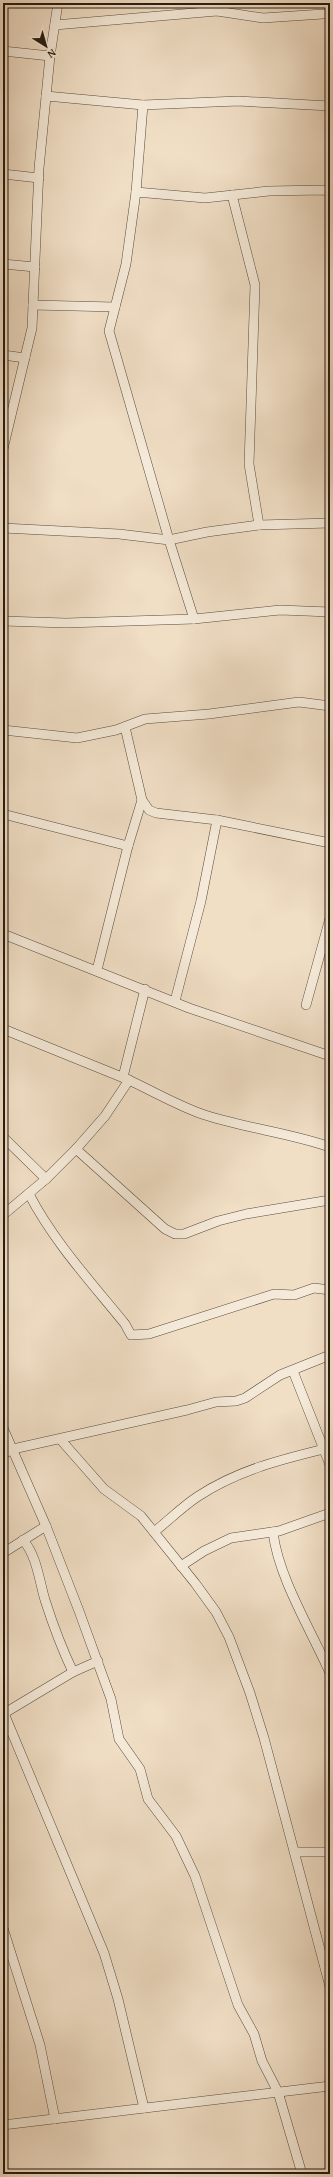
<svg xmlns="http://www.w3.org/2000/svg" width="333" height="2177" viewBox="0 0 333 2177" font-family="'Gentium Book Plus',serif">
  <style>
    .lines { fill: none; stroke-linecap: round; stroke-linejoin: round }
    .minor-casing { stroke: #594b3d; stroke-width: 10 }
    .minor { stroke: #f5ead9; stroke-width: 9 }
  </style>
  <rect width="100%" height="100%" fill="#f0dec5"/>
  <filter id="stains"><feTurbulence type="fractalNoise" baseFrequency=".005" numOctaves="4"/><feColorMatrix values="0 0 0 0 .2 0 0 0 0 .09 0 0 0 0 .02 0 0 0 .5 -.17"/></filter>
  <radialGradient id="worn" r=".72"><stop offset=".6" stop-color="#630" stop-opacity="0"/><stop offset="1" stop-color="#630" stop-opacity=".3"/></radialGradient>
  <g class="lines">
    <g class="minor-casing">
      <g id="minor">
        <polyline points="55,25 217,11 263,18 323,14"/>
        <polyline points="3,51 50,56"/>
        <polyline points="46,96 143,105 238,101 330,106"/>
        <polyline points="3,174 39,178"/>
        <polyline points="136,192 143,105"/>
        <polyline points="232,195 255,285 249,464 259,525"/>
        <polyline points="3,264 35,267"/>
        <polyline points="33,305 115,307"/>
        <polyline points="3,355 25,358"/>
        <polyline points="3,449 32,328 39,168 50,56 58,3"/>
        <polyline points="3,528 119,534 169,540 207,532 259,525 330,523"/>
        <polyline points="194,619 169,540 109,331 126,264 136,192 205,198 269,191 323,190 330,192"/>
        <polyline points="3,621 66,623 194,619 280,610 330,612"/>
        <polyline points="125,727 142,800 149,810 156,813 217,820 330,843"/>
        <polyline points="3,730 77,738 116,730 145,719 209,714 299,702 330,706"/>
        <polyline points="3,814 128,846"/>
        <polyline points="3,934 189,1008 330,1056"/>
        <polyline points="97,970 128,846 142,800"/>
        <polyline points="175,1001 201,901 217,820"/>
        <polyline points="306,1005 330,918"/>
        <polyline points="3,1029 129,1080 105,1116 76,1149"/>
        <polyline points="123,1077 145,989"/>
        <path d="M129,1080C152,1091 175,1104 199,1113C242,1128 287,1132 330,1147"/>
        <polyline points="3,1137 46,1179"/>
        <path d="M29,1194C54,1242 91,1282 125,1324L131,1335L149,1334L274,1294L294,1295L314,1288L330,1290"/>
        <polyline points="3,1215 46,1179 76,1149 165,1229 175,1234 184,1234 218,1221 246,1214 330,1200"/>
        <polyline points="293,1371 330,1465"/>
        <polyline points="3,1428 46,1526 79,1611 111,1699 119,1739 140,1769 148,1799 176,1836 195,1876 238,2005 254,2034 262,2061 278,2092 302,2174"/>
        <polyline points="60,1439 104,1489 141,1516 195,1583 216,1612 229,1637 250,1693 264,1738 330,1987"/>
        <polyline points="3,1454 13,1449 187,1410 216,1402 236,1401 245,1398 280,1375 330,1355"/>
        <path d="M154,1532C168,1521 182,1507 197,1497C236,1471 279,1460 324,1449"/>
        <path d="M273,1532C278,1577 311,1630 330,1673"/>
        <path d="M23,1540C37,1556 39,1580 45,1600C53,1625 62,1649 73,1672"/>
        <polyline points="3,1553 46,1526"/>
        <polyline points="181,1566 204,1551 231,1538 279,1531 330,1513"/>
        <polyline points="3,1711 104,1953 118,1999 144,2108"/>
        <polyline points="3,1714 73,1672 98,1661"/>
        <polyline points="296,1852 330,1852"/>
        <polyline points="3,1928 40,2045 55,2119"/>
        <polyline points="3,2125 330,2086"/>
      </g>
    </g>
    <use href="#minor" class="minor"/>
  </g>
  <rect width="333" height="2177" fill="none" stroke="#f0dec5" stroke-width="16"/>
  <rect x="4" y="4" width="325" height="2169" fill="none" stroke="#271a10" stroke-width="2"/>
  <rect x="8" y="8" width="317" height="2161" fill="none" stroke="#271a10"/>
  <g transform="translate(46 46) rotate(143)" stroke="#f5ead9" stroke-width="3" paint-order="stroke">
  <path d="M0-3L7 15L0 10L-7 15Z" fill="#271a10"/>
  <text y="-6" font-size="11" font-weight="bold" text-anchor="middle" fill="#271a10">N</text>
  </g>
  <rect width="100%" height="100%" filter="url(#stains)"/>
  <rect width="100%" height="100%" fill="url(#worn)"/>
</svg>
